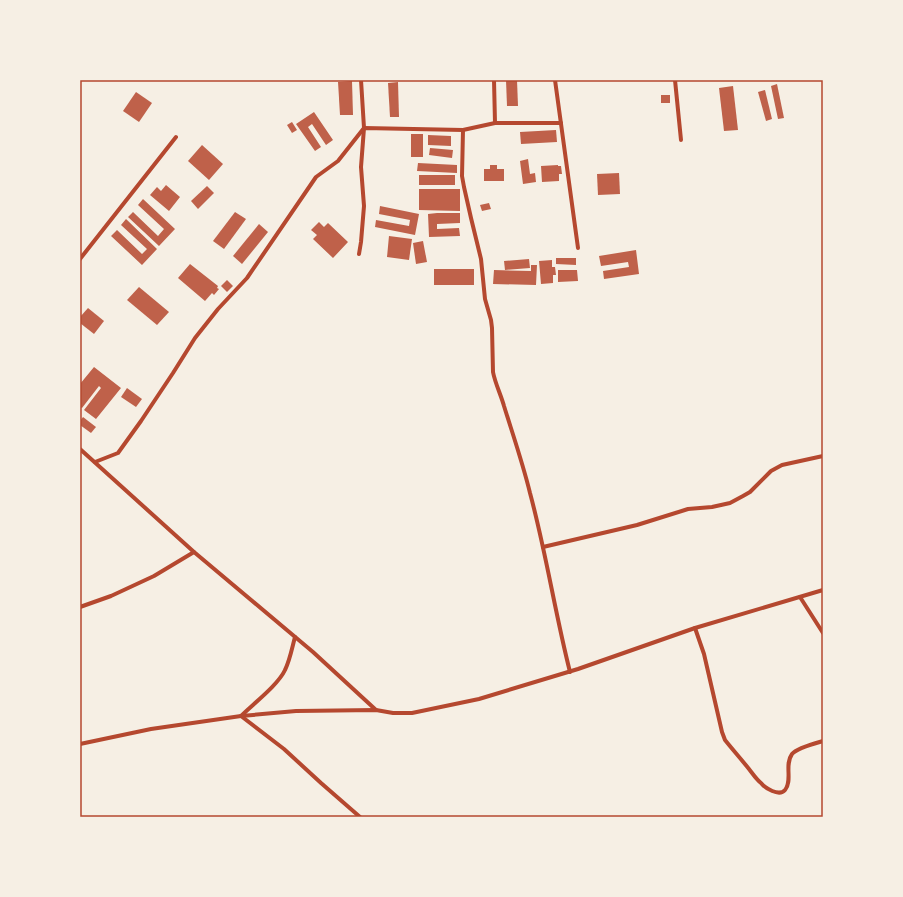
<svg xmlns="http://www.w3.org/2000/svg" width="903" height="897" viewBox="0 0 903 897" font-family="Lato,sans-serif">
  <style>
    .building { fill: #bf614a }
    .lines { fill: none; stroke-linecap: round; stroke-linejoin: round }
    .minor { stroke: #b5482f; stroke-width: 4 }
    .neatline { fill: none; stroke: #b5482f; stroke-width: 1.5 }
  </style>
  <rect width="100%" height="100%" fill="#f6efe4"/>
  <g class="building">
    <polygon points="506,80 517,80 518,106 507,106"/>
    <polygon points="352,81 353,115 340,115 338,82"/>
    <polygon points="398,82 399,117 390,117 388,83"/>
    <polygon points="777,84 784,118 778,119 771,86"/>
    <polygon points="733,86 738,130 724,131 719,88"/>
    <polygon points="765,90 772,119 766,121 758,92"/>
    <polygon points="136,92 152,103 139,122 123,111"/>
    <rect x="661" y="95" width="9" height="8"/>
    <polygon points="314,112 333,140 326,145 312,124 308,127 321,147 315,151 296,124"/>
    <polygon points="292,122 297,130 292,133 287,125"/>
    <polygon points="556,130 557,142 521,144 520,132"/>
    <rect x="411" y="134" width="12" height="23"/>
    <polygon points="428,135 451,136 451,146 428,145"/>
    <polygon points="202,145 223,164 209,180 188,161"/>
    <polygon points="430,148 453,150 452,158 429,155"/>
    <polygon points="528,159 530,174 535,173 536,182 523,184 520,161"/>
    <polygon points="418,163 457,165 457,173 417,171"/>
    <polygon points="490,165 497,165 497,169 504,169 504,181 484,181 484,169 490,169"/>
    <polygon points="558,165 558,166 561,166 562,174 559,174 559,181 542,182 541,166"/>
    <polygon points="619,173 620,194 598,195 597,174"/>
    <rect x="419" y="175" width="36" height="10"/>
    <polygon points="166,185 180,197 169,211 150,195 157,187 161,191"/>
    <polygon points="207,186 214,193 198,209 191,201"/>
    <polygon points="419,189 460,189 460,211 419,210"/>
    <polygon points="143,199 175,229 159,246 128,217 133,212 158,236 164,229 138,205"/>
    <polygon points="489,203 491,209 482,211 480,205"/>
    <polygon points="380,206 419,214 415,235 375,227 376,220 409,226 410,220 379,214"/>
    <polygon points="235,212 246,219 224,249 213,241"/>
    <polygon points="437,213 460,213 460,223 437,224 437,229 459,228 460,236 429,237 428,214"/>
    <polygon points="126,219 157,249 142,265 111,236 117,230 142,254 147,249 121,225"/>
    <polygon points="319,222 324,227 328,223 348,242 333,258 313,239 317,235 311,230"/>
    <polygon points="259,224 268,232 242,264 233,256"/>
    <polygon points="389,236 412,239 409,260 387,257"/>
    <polygon points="423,241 427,262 416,264 413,243"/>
    <polygon points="636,250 639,274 604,279 603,271 629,267 628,262 601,266 599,256"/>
    <polygon points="556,258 576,258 576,265 556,264"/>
    <polygon points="529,259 530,268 505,270 504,261"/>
    <polygon points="552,260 552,267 555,267 556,275 553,275 553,283 541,284 539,261"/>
    <polygon points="190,264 218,286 217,288 219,289 214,295 212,293 205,301 178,278"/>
    <polygon points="531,265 537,265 536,285 493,284 494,270 531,271"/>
    <rect x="434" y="269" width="40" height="16"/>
    <polygon points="558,270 577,270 578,281 558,282"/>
    <polygon points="227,280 233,286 227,292 221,286"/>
    <polygon points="139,287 169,312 157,325 127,300"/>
    <polygon points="88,308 104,321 94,334 80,323 80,317"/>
    <polygon points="94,367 121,388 96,419 84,410 101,388 99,386 82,408 80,407 80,384"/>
    <polygon points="127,388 142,399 136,407 121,397"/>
    <polygon points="83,417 96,427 91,433 80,425 80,421"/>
  </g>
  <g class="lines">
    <g class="minor">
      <polyline points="494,80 495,123"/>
      <polyline points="555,80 578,248"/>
      <polyline points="675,80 681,140"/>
      <path d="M463,130L462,176L464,187L471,218L481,259L485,299L491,320L492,328L493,372C495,383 501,395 504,406C513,435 523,464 530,493C546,552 555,613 570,672"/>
      <polyline points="359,254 361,242 364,206 361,167 364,128 361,80"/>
      <polyline points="80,259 176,137"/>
      <polyline points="80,449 194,552 313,652 376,710"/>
      <polyline points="95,462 118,453 141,421 173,373 195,338 218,309 247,278 316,177 338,161 364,128 463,130 495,123 561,123"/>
      <polyline points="543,547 637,525 688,509 712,507 730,503 743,496 750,492 771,471 782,465 823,456"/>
      <polyline points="800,597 823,633"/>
      <polyline points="80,607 111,596 154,576 194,552"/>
      <path d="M695,628L704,654L722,732L725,740C733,750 741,759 749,769C753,774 756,779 761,783C765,788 779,797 785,790C793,780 784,765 792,754C797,748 816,743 823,741"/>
      <path d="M295,637C292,648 290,660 285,670C278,685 253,704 241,716L284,749L321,783L360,817"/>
      <polyline points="80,744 151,729 241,716 296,711 376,710 393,713 412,713 479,699 578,669 695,628 823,590"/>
    </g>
  </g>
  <rect width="903" height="897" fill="none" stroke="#f6efe4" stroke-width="162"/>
  <rect x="81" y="81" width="741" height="735" class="neatline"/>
</svg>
